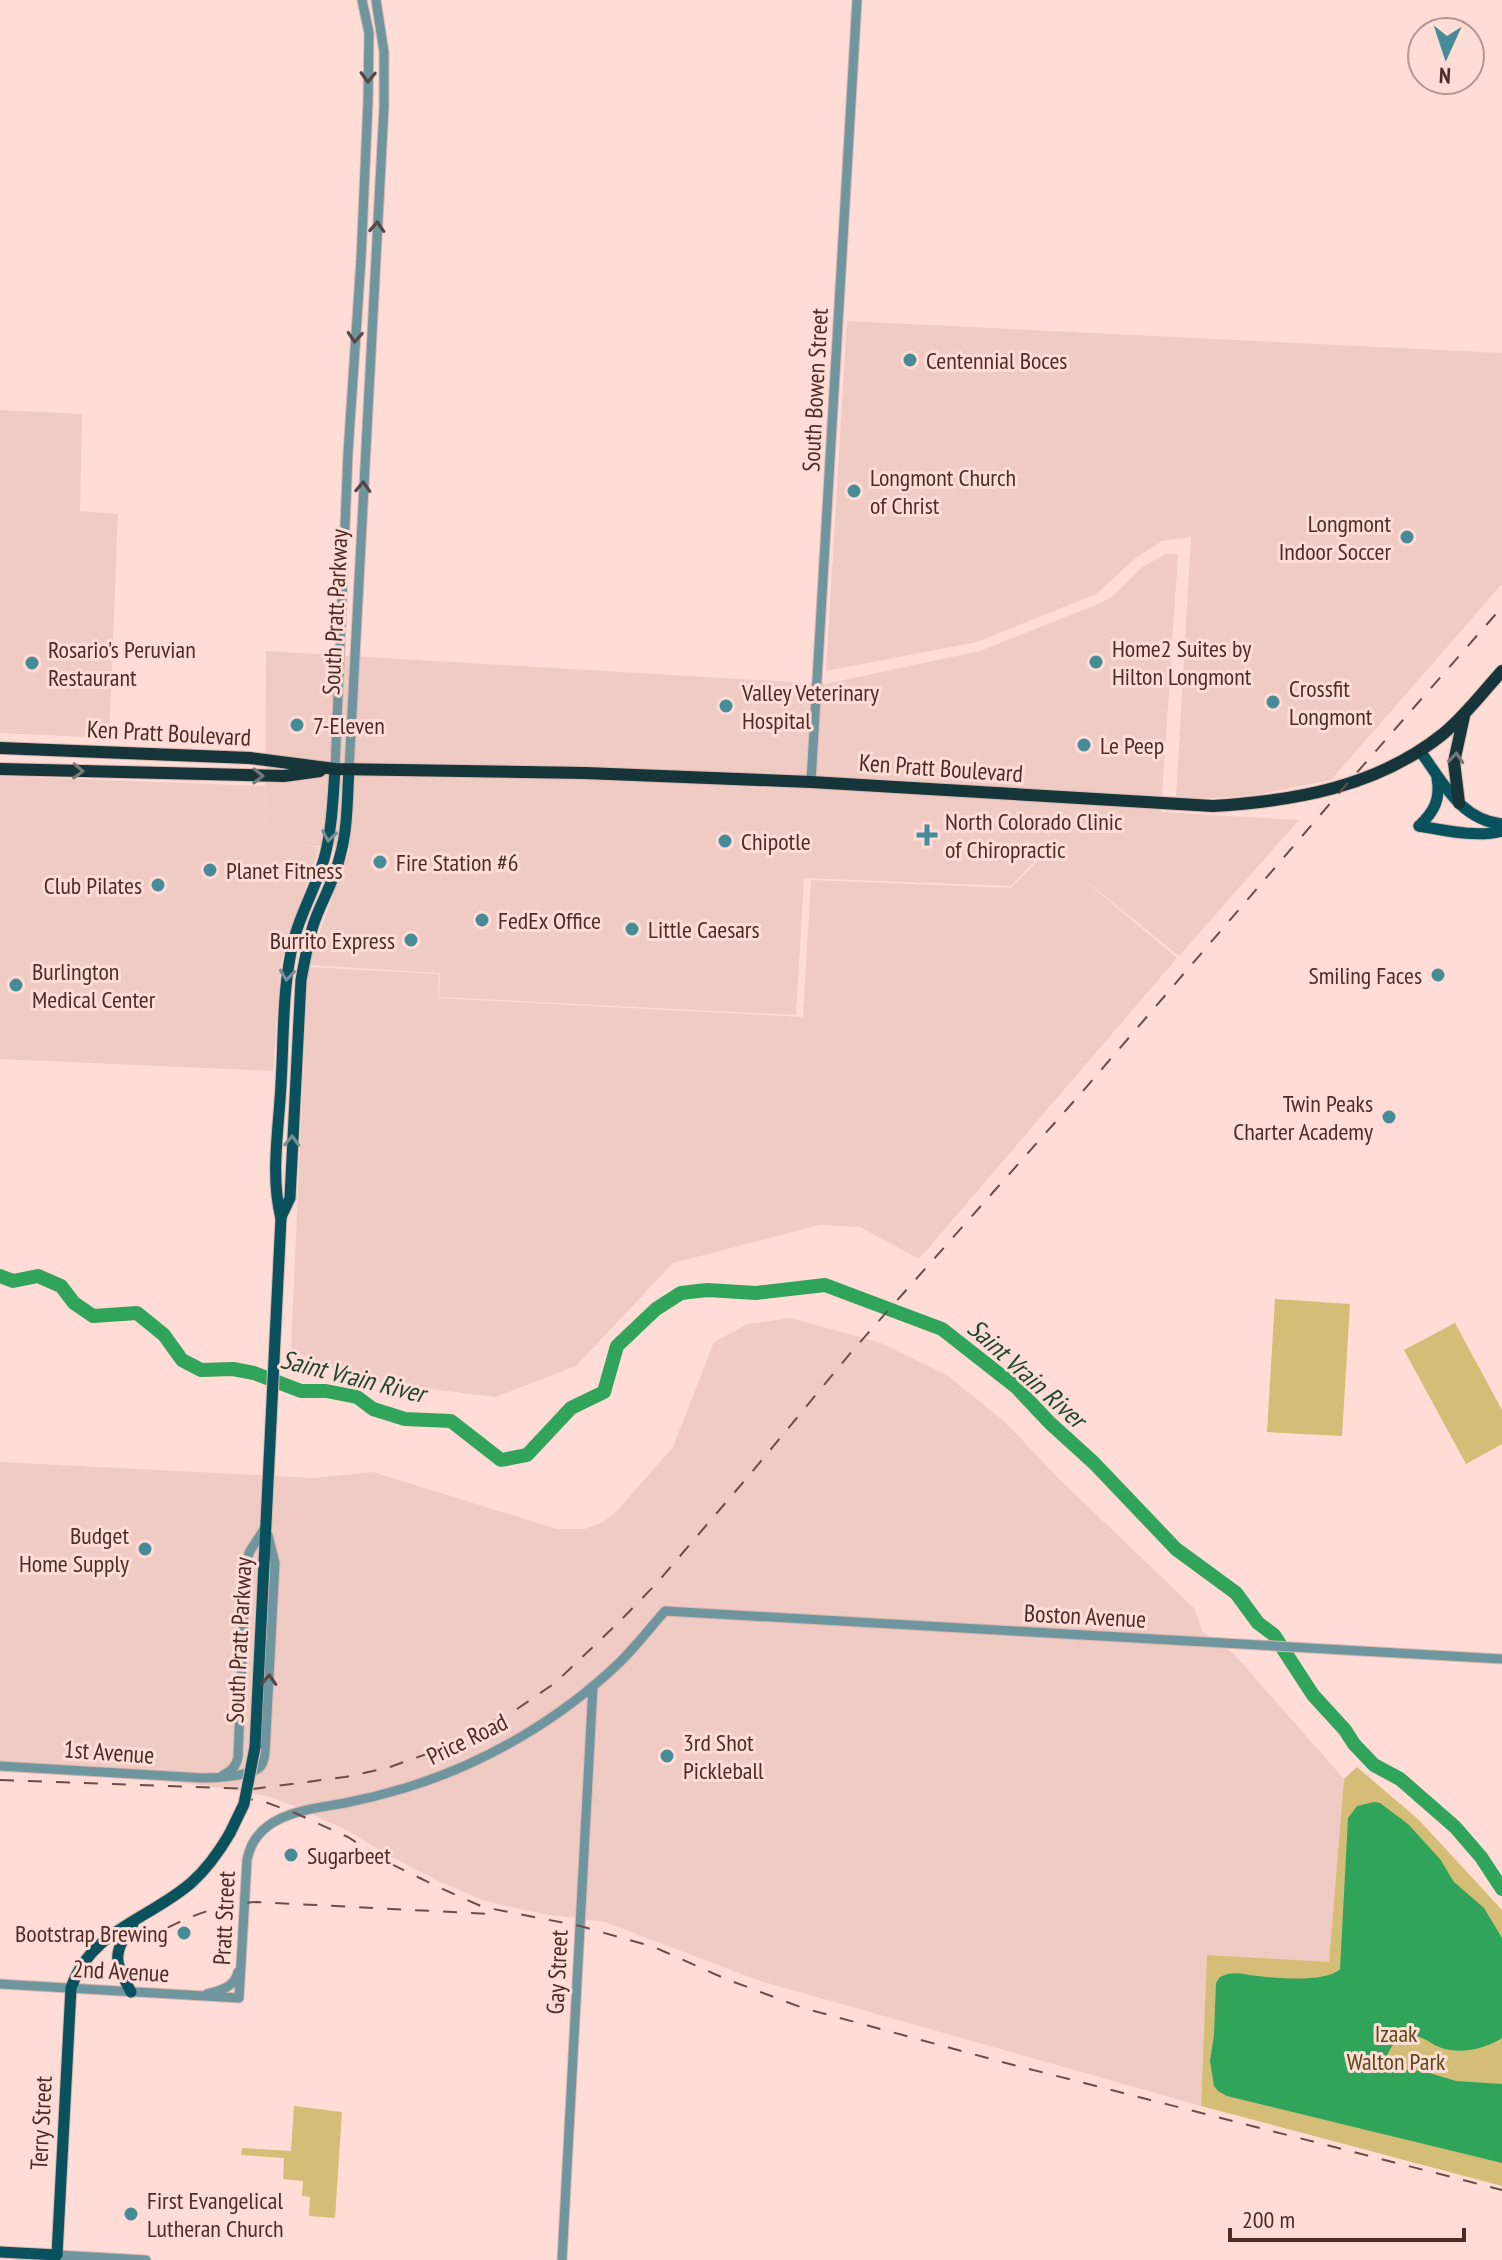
<svg xmlns="http://www.w3.org/2000/svg" width="1502" height="2260" viewBox="0 0 1502 2260" font-family="'PT Sans Narrow',sans-serif">
  <style>
    .built { fill: #f0cbc3 }
    .green { fill: #d4bd77 }
    .water { fill: #31a45b }
    .lines { fill: none; stroke-linecap: round; stroke-linejoin: round }
    .river { stroke: #31a45b; stroke-width: 14 }
    .minor-casing { stroke: #dbb9b2; stroke-width: 11 }
    .major-casing { stroke: #dbb9b2; stroke-width: 13 }
    .highway-casing { stroke: #dbb9b2; stroke-width: 14 }
    .minor { stroke: #6f969e; stroke-width: 9 }
    .major { stroke: #08515d; stroke-width: 11 }
    .highway { stroke: #15353b; stroke-width: 12 }
    .rail { stroke: #6d4c46; stroke-width: 2; stroke-dasharray: 14 14; stroke-linecap: butt }
    .major-bridge-casing { stroke: #dbb9b2; stroke-width: 13; stroke-linecap: butt }
    .major-bridge { stroke: #08515d; stroke-width: 11 }
    .oneway { stroke: #564644 }
    .oneway2 { stroke: #737879 }
    .oneway3 { stroke: #779093 }
    .poi-dot { fill: #468b98; stroke: #ffdcd5; stroke-width: 3 }
    .labels { text-anchor: middle; dominant-baseline: central; stroke-width: 6; stroke-linejoin: round; paint-order: stroke }
    .poi-label { font-size: 24px; fill: #4d2c26; stroke: #ffdcd5; text-anchor: start }
    .street-label { font-size: 24px; fill: #4d2c26; stroke: #ffdcd5 }
    .park-label { font-size: 24px; fill: #594916; stroke: #ffdcd5 }
    .water-label { font-size: 26px; font-style: italic; fill: #1d492a; stroke: #ffdcd5 }
  </style>
  <rect width="100%" height="100%" fill="#ffdcd5"/>
  <g class="built">
    <polygon points="847,321 1502,353 1502,584 1331,780 1255,795 1212,798 1176,798 1191,537 1162,541 1136,558 1096,594 977,642 826,671"/>
    <polygon points="0,410 82,414 80,511 118,514 109,738 0,733"/>
    <polygon points="1165,554 1178,554 1161,812 1299,820 1179,956 1070,868 1177,958 919,1259 860,1227 820,1225 673,1263 576,1366 496,1397 359,1380 291,1350 308,967 439,974 438,998 803,1017 811,880 1011,888 1048,850 1046,849 1011,886 804,878 796,1015 439,997 440,973 308,965 350,848 298,845 319,847 281,962 273,1071 0,1059 0,776 265,786 265,845 266,651 825,684 980,651 1103,602 1114,595 1141,568"/>
    <polygon points="791,1318 881,1343 948,1376 1005,1422 1059,1479 1194,1608 1203,1632 1234,1654 1344,1779 1329,1963 1207,1955 1201,2106 757,1980 605,1922 543,1914 485,1901 438,1881 386,1854 350,1832 297,1807 267,1796 232,1789 138,1778 0,1772 0,1462 314,1478 373,1472 557,1529 585,1529 603,1522 616,1512 673,1447 714,1342 748,1324"/>
  </g>
  <g class="green">
    <polygon points="1275,1299 1350,1304 1342,1436 1267,1432"/>
    <polygon points="1455,1323 1502,1410 1502,1444 1466,1464 1404,1350"/>
    <polygon points="1357,1767 1419,1820 1502,1910 1502,2186 1201,2106 1207,1955 1329,1962 1344,1779"/>
    <polygon points="294,2106 342,2112 335,2218 309,2216 310,2197 302,2196 303,2181 283,2179 284,2158 241,2155 242,2148 291,2151"/>
  </g>
  <path class="water" d="M1374,1802L1380,1803L1408,1824L1440,1859L1454,1882L1484,1908L1502,1938V2038C1485,2049 1459,2055 1439,2047C1433,2045 1428,2040 1422,2038C1406,2031 1392,2041 1387,2056L1394,2066L1404,2070L1423,2071L1456,2081L1502,2084V2163L1227,2096L1218,2091L1214,2086L1210,2061L1214,2035L1216,1983L1220,1977C1234,1970 1243,1975 1257,1976C1277,1978 1326,1983 1340,1969L1348,1818L1357,1806Z"/>
  <g class="lines">
    <polyline class="river" points="0,1276 13,1281 38,1276 61,1286 74,1303 93,1316 137,1313 164,1335 182,1360 201,1370 233,1369 254,1373 301,1391 326,1391 357,1397 373,1409 405,1419 451,1421 501,1460 527,1455 571,1408 604,1392 617,1346 656,1309 681,1293 707,1290 756,1293 825,1285 942,1329 1016,1387 1050,1423 1094,1463 1176,1549 1236,1593 1258,1623 1274,1635 1313,1695 1345,1730 1354,1744 1374,1765 1400,1779 1455,1827 1481,1857 1502,1889"/>
    <g class="minor-casing">
      <g id="minor">
        <polyline points="335,769 348,453 361,259 368,102 369,33 362,0"/>
        <polyline points="349,770 384,107 384,52 376,0"/>
        <polyline points="811,782 857,0"/>
        <path d="M0,1766L203,1778C217,1778 252,1776 261,1766C264,1762 264,1758 265,1753L275,1563L268,1535"/>
        <path d="M223,1775C231,1771 236,1767 238,1757L246,1561L250,1551L266,1526"/>
        <path d="M0,1984L239,1998L247,1860C256,1813 307,1810 345,1803C365,1799 385,1794 405,1788C484,1764 561,1719 620,1662C636,1646 650,1628 665,1611L1502,1659"/>
        <path d="M207,1994C221,1990 234,1988 238,1972"/>
        <polyline points="57,2260 57,2255 146,2260"/>
        <polyline points="562,2260 593,1686"/>
      </g>
    </g>
    <g class="major-casing">
      <g id="major">
        <path d="M1420,751C1443,782 1460,820 1502,824"/>
        <path d="M1419,826C1444,830 1476,838 1502,831"/>
        <path d="M1419,826C1434,812 1441,799 1437,778"/>
        <path d="M281,1217L290,1198L301,980C305,960 308,939 315,920C323,898 335,879 340,856C348,828 347,798 349,770"/>
        <path d="M255,1747L281,1218C270,1176 279,1128 281,1084C284,1036 282,986 294,939C301,912 316,887 324,859C332,830 333,799 335,769"/>
        <path d="M131,1992C114,1960 112,1955 133,1924"/>
        <path d="M0,2252L57,2255L71,1988C91,1930 148,1920 191,1883C208,1868 219,1852 230,1833"/>
      </g>
    </g>
    <g class="highway-casing">
      <g id="highway">
        <path d="M0,748L250,758L335,769L585,773L811,782L1213,806C1295,801 1377,787 1443,734C1465,716 1483,692 1502,671"/>
        <polyline points="0,769 284,776 320,771"/>
        <polyline points="1459,803 1454,762 1464,716"/>
      </g>
    </g>
    <use href="#minor" class="minor"/>
    <use href="#major" class="major"/>
    <use href="#highway" class="highway"/>
    <g class="rail">
      <polyline points="0,1780 253,1789 345,1777 387,1768 438,1750 517,1709 555,1683 618,1623 656,1584 752,1472 853,1350 1083,1091 1346,785 1502,607"/>
      <polyline points="239,1797 265,1802 295,1813 348,1837 383,1860 436,1886 483,1907 580,1926 654,1947 726,1979 803,2008 1006,2063 1502,2190"/>
      <path d="M143,1941C180,1920 214,1904 257,1902L490,1914"/>
    </g>
    <g class="major-bridge-casing">
      <polyline id="major-bridge" points="230,1833 244,1804 255,1747"/>
    </g>
    <use href="#major-bridge" class="major-bridge"/>
  </g>
  <defs><path id="oneway-chevron" d="M-2-3.5L2.5 0L-2 3.5" fill="none" stroke-width="1.6" stroke-linecap="round" stroke-linejoin="round" transform="scale(2)"/></defs>
  <g class="oneway">
    <use href="#oneway-chevron" transform="translate(368 77) rotate(92)"/>
    <use href="#oneway-chevron" transform="translate(377 227) rotate(-87)"/>
    <use href="#oneway-chevron" transform="translate(355 337) rotate(94)"/>
    <use href="#oneway-chevron" transform="translate(363 487) rotate(-87)"/>
    <use href="#oneway-chevron" transform="translate(269 1680) rotate(-87)"/>
  </g>
  <g class="oneway2">
    <use href="#oneway-chevron" transform="translate(1456 758) rotate(-85)"/>
    <use href="#oneway-chevron" transform="translate(78 771) rotate(2)"/>
    <use href="#oneway-chevron" transform="translate(258 776) rotate(1)"/>
  </g>
  <g class="oneway3">
    <use href="#oneway-chevron" transform="translate(329 836) rotate(99)"/>
    <use href="#oneway-chevron" transform="translate(287 975) rotate(96)"/>
    <use href="#oneway-chevron" transform="translate(292 1141) rotate(-88)"/>
  </g>
  <g class="poi-dot">
    <circle cx="910" cy="360" r="8"/>
    <circle cx="854" cy="491" r="8"/>
    <circle cx="1407" cy="537" r="8"/>
    <circle cx="1096" cy="662" r="8"/>
    <circle cx="32" cy="663" r="8"/>
    <circle cx="1273" cy="702" r="8"/>
    <circle cx="726" cy="706" r="8"/>
    <circle cx="297" cy="725" r="8"/>
    <circle cx="1084" cy="745" r="8"/>
    <path d="M923 823h8v8h8v8h-8v8h-8v-8h-8v-8h8z"/>
    <circle cx="725" cy="841" r="8"/>
    <circle cx="380" cy="862" r="8"/>
    <circle cx="210" cy="870" r="8"/>
    <circle cx="158" cy="885" r="8"/>
    <circle cx="482" cy="920" r="8"/>
    <circle cx="632" cy="929" r="8"/>
    <circle cx="411" cy="940" r="8"/>
    <circle cx="1438" cy="975" r="8"/>
    <circle cx="16" cy="985" r="8"/>
    <circle cx="1389" cy="1117" r="8"/>
    <circle cx="145" cy="1549" r="8"/>
    <circle cx="667" cy="1756" r="8"/>
    <circle cx="291" cy="1855" r="8"/>
    <circle cx="184" cy="1933" r="8"/>
    <circle cx="131" cy="2214" r="8"/>
  </g>
  <g class="labels">
    <g class="poi-label">
      <text x="926" y="360">Centennial Boces</text>
      <text x="870" y="477">Longmont Church<tspan x="870" dy="28">of Christ</tspan></text>
      <text x="1391" y="523" text-anchor="end">Longmont<tspan x="1391" dy="28">Indoor Soccer</tspan></text>
      <text x="1112" y="648">Home2 Suites by<tspan x="1112" dy="28">Hilton Longmont</tspan></text>
      <text x="48" y="649">Rosario's Peruvian<tspan x="48" dy="28">Restaurant</tspan></text>
      <text x="1289" y="688">Crossfit<tspan x="1289" dy="28">Longmont</tspan></text>
      <text x="742" y="692">Valley Veterinary<tspan x="742" dy="28">Hospital</tspan></text>
      <text x="313" y="725">7-Eleven</text>
      <text x="1100" y="745">Le Peep</text>
      <text x="945" y="821">North Colorado Clinic<tspan x="945" dy="28">of Chiropractic</tspan></text>
      <text x="741" y="841">Chipotle</text>
      <text x="396" y="862">Fire Station #6</text>
      <text x="226" y="870">Planet Fitness</text>
      <text x="142" y="885" text-anchor="end">Club Pilates</text>
      <text x="498" y="920">FedEx Office</text>
      <text x="648" y="929">Little Caesars</text>
      <text x="395" y="940" text-anchor="end">Burrito Express</text>
      <text x="32" y="971">Burlington<tspan x="32" dy="28">Medical Center</tspan></text>
      <text x="1422" y="975" text-anchor="end">Smiling Faces</text>
      <text x="1373" y="1103" text-anchor="end">Twin Peaks<tspan x="1373" dy="28">Charter Academy</tspan></text>
      <text x="129" y="1535" text-anchor="end">Budget<tspan x="129" dy="28">Home Supply</tspan></text>
      <text x="683" y="1742">3rd Shot<tspan x="683" dy="28">Pickleball</tspan></text>
      <text x="307" y="1855">Sugarbeet</text>
      <text x="168" y="1933" text-anchor="end">Bootstrap Brewing</text>
      <text x="147" y="2200">First Evangelical<tspan x="147" dy="28">Lutheran Church</tspan></text>
    </g>
    <g class="street-label">
      <text transform="translate(815 390) rotate(-87)">South Bowen Street</text>
      <text transform="translate(335 612) rotate(-87)">South Pratt Parkway</text>
      <text transform="translate(169 733) rotate(3)">Ken Pratt Boulevard</text>
      <text transform="translate(941 768) rotate(4)">Ken Pratt Boulevard</text>
      <text transform="translate(1085 1616) rotate(3)">Boston Avenue</text>
      <text transform="translate(239 1640) rotate(-87)">South Pratt Parkway</text>
      <text transform="translate(467 1739) rotate(-26)">Price Road</text>
      <text transform="translate(109 1752) rotate(4)">1st Avenue</text>
      <text transform="translate(224 1918) rotate(-87)">Pratt Street</text>
      <text transform="translate(121 1971) rotate(3)">2nd Avenue</text>
      <text transform="translate(557 1972) rotate(-87)">Gay Street</text>
      <text transform="translate(41 2123) rotate(-87)">Terry Street</text>
    </g>
    <g class="park-label">
      <text x="1396" y="2033">Izaak<tspan x="1396" dy="28">Walton Park</tspan></text>
    </g>
    <g class="water-label">
      <text transform="translate(1027 1373) rotate(42)">Saint Vrain River</text>
      <text transform="translate(353 1376) rotate(14)">Saint Vrain River</text>
    </g>
  </g>
  <g transform="translate(1446 56) rotate(183)"><circle r="38" fill="#ffdcd5" stroke="#b8968f" stroke-width="2"/>
  <path d="M0-6L14 30L0 20L-14 30Z" fill="#468b98"/>
  <text y="-12" font-size="22" font-weight="bold" text-anchor="middle" fill="#4d2c26">N</text>
  </g>
  <path d="M1230 2228v12h234v-12" fill="none" stroke="#4d2c26" stroke-width="4"/>
  <text x="1242" y="2228" font-size="24" fill="#4d2c26" stroke="#ffdcd5" stroke-width="6" paint-order="stroke">200 m</text>
</svg>
